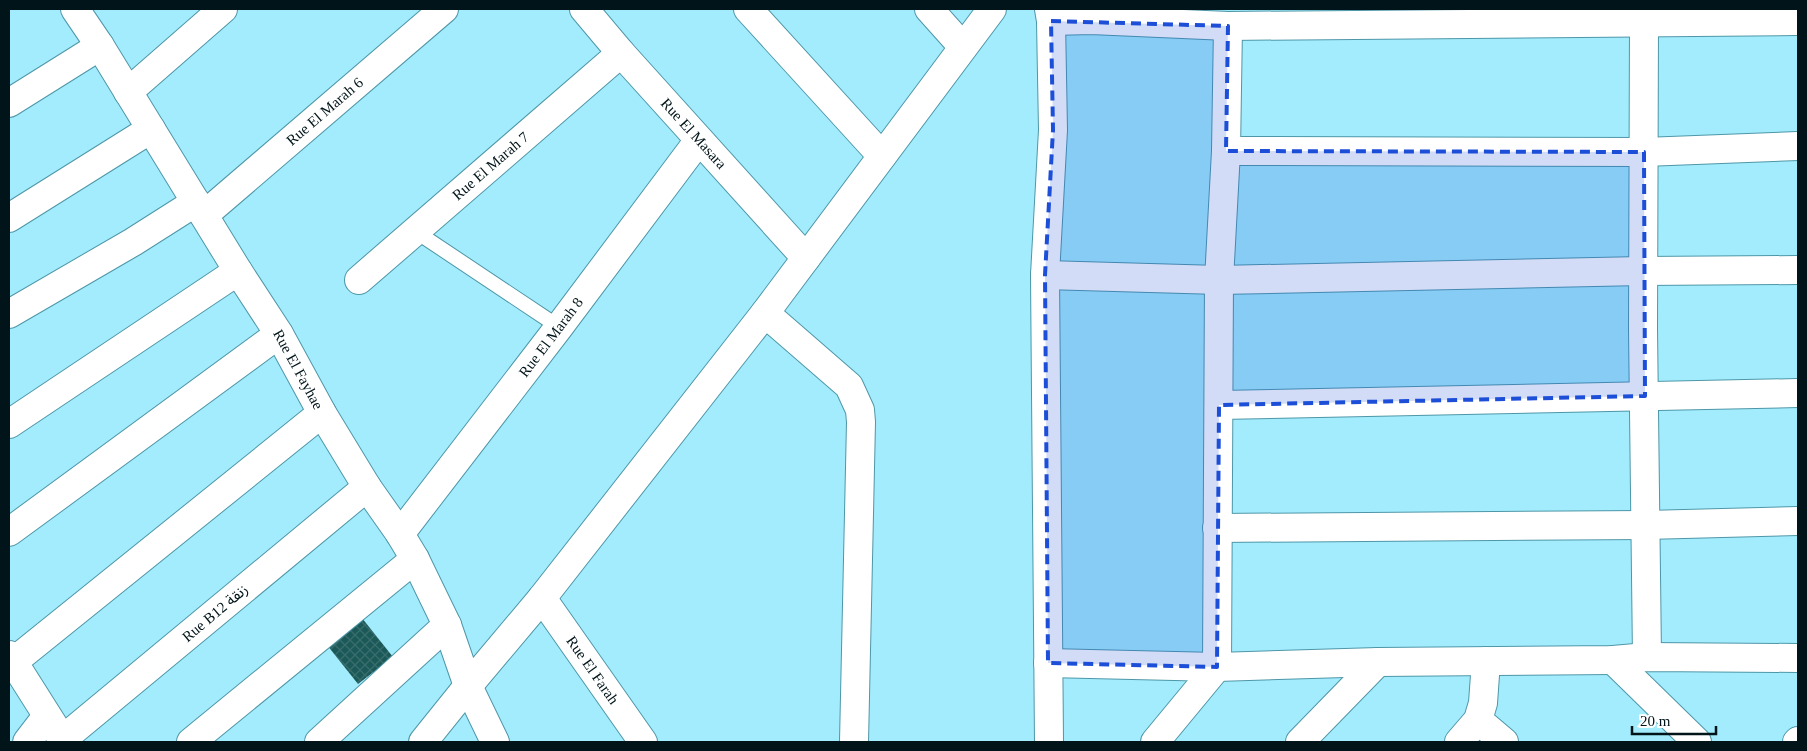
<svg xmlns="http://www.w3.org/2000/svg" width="1807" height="751" viewBox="0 0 1807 751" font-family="'Times New Roman','Noto Sans Arabic',serif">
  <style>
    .building { fill: url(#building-cross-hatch) }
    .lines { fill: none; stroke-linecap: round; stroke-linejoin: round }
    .lane-casing { stroke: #4e97a8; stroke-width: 16 }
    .street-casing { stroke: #4e97a8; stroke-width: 30 }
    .lane { stroke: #fff; stroke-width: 14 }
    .street { stroke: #fff; stroke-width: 28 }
    .marked { fill: #1d4ed8; fill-opacity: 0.2; stroke: #1d4ed8; stroke-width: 4; stroke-dasharray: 10 6; stroke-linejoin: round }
    .labels { text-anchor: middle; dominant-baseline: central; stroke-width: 5; stroke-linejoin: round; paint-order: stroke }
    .street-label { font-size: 15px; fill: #001419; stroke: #fff }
  </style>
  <defs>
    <pattern id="building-cross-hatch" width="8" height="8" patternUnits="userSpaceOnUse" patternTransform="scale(1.25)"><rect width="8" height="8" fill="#1b5958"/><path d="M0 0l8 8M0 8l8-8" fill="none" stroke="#396c6c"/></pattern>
  </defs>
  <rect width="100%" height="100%" fill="#a2ecfd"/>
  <polygon class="building" points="358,613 393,657 358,684 323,640"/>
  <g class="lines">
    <g class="lane-casing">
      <polyline id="lane" points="415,231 559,327"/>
    </g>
    <g class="street-casing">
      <g id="street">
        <path id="s1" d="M75,9L100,46L238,271L279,334L322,413L367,487L400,534L415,559L447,625L468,686L495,742"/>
        <path id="s2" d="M584,9L621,53L806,258"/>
        <polyline points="748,9 882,156"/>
        <polyline points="929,9 963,47"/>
        <polyline points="1049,9 1051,21 1053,130 1045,275 1049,742"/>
        <polyline points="1051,21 1091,20 1228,26 1798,21"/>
        <polyline points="1644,22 1643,329 1647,657"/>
        <polyline points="128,92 223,9"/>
        <polyline points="9,103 100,46"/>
        <polyline points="1226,151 1644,152 1798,146"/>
        <path id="s3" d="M204,215L444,9"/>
        <polyline points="9,218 151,129"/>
        <polyline points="1045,275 1219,280 1642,271 1798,270"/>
        <path id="s4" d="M359,280L621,53"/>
        <polyline points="765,313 849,386 860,410 861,422 854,742"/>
        <polyline points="9,314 133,242 196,202"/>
        <polyline points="1219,405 1798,393"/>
        <polyline points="9,424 238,271"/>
        <polyline points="1217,528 1646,525 1798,521"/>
        <polyline points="9,532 279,334"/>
        <path id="s5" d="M400,534L559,327L699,140"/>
        <path id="s6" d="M542,598L643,742"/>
        <polyline points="9,655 64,742"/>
        <polyline points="1613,660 1697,742"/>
        <polyline points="13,662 322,413"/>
        <polyline points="1048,663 1217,667 1378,662 1613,660 1647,657 1798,658"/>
        <polyline points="1478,720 1504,742"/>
        <polyline points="63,739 367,487"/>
        <polyline points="27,742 47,716"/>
        <polyline points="191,742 415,559"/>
        <polyline points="319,742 447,625"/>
        <polyline points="423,742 468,686 542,598 765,313 992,9"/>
        <polyline points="1155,742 1217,667 1219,280 1226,151 1228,26"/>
        <polyline points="1300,742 1378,662"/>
        <polyline points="1459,742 1478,720 1483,703 1486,661"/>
        <polyline points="1797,742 1798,741"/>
      </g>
    </g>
    <use href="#lane" class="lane"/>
    <use href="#street" class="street"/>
  </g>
  <path class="marked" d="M1051,21L1228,26L1226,151L1644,152L1645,396L1219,405L1217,667L1048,663L1045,275L1053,130Z"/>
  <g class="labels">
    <g class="street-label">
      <text stroke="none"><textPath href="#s3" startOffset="159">Rue El Marah 6</textPath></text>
      <text stroke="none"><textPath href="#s2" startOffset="166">Rue El Masara</textPath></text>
      <text stroke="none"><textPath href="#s4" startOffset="174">Rue El Marah 7</textPath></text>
      <text stroke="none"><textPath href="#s5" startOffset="248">Rue El Marah 8</textPath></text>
      <text stroke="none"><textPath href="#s1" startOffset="424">Rue El Fayhae</textPath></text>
      <text transform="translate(215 613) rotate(-40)">Rue B12 زنقة</text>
      <text stroke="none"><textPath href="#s6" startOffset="88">Rue El Farah</textPath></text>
    </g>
  </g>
  <rect width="1807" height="751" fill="none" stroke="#001419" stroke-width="20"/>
  <path d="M1632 726v8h84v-8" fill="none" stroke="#001419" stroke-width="2.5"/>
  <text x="1640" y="726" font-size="15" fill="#001419" stroke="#ffffff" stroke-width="4" paint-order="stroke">20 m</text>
</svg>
